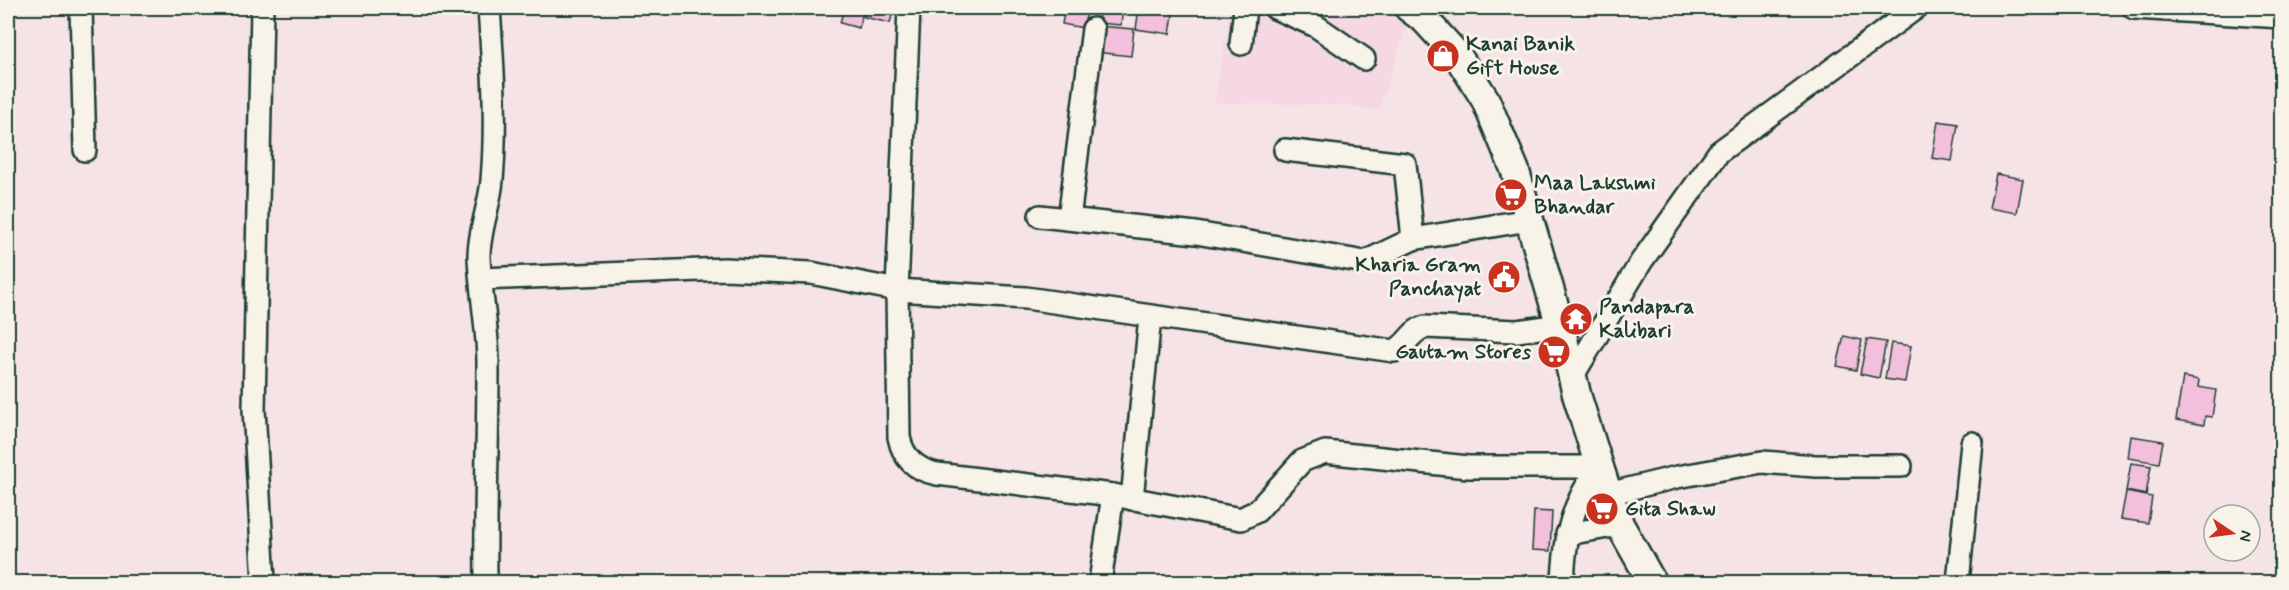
<svg xmlns="http://www.w3.org/2000/svg" width="2289" height="590" viewBox="0 0 2289 590" font-family="Mynerve,sans-serif">
  <style>
    .built { fill: #f5d8e3 }
    .building { fill: #f2bfdd; stroke: #1f3d34; stroke-width: 1.5 }
    .lines { fill: none; stroke-linecap: round; stroke-linejoin: round }
    .minor-casing { stroke: #1f3d34; stroke-width: 26 }
    .major-casing { stroke: #1f3d34; stroke-width: 32 }
    .minor { stroke: #f7f3e8; stroke-width: 21 }
    .major { stroke: #f7f3e8; stroke-width: 27 }
    .labels { text-anchor: middle; dominant-baseline: central; stroke-width: 6; stroke-linejoin: round; paint-order: stroke }
    .poi-label { font-size: 21px; font-weight: bold; fill: #1f3d34; stroke: #f7f3e8; text-anchor: start }
  </style>
  <rect width="100%" height="100%" fill="#f6e3e5"/>
  <filter id="ink" filterUnits="userSpaceOnUse"><feTurbulence type="fractalNoise" baseFrequency=".0167" numOctaves="2"/><feDisplacementMap in="SourceGraphic" scale="12" xChannelSelector="R" yChannelSelector="G"/><feConvolveMatrix kernelMatrix="1 2 1 2 8 2 1 2 1" color-interpolation-filters="sRGB"/></filter>
  <g filter="url(#ink)">
    <polygon class="built" points="1230,8 1399,8 1410,18 1378,111 1346,105 1215,103"/>
    <g class="building">
      <polygon points="844,8 864,8 859,28 840,23"/>
      <polygon points="866,8 894,8 890,23 864,17"/>
      <polygon points="1065,8 1087,8 1084,28 1062,24"/>
      <polygon points="1099,8 1123,8 1121,25 1098,23"/>
      <polygon points="1139,8 1174,8 1170,34 1136,29"/>
      <polygon points="1097,26 1134,29 1131,56 1095,52"/>
      <polygon points="1938,121 1958,124 1952,161 1932,158"/>
      <polygon points="1996,174 2023,179 2017,213 1989,208"/>
      <polygon points="1844,336 1862,340 1856,370 1837,366"/>
      <polygon points="1867,339 1886,342 1879,378 1860,374"/>
      <polygon points="1891,343 1911,346 1905,382 1885,379"/>
      <polygon points="2183,377 2199,380 2198,387 2216,390 2212,417 2205,416 2204,425 2176,420"/>
      <polygon points="2131,436 2163,441 2159,463 2128,458"/>
      <polygon points="2131,463 2151,466 2146,495 2126,491"/>
      <polygon points="2126,492 2152,497 2148,523 2121,519"/>
      <polygon points="1534,511 1552,512 1550,551 1532,550"/>
    </g>
    <g class="lines">
      <g class="minor-casing">
        <g id="minor">
          <polyline points="81,8 85,150"/>
          <polyline points="262,8 254,409 264,582"/>
          <path d="M909,8L897,290L899,437C903,458 916,470 937,474L1113,495L1241,519L1257,511L1302,461L1325,452L1468,467H1599"/>
          <polyline points="1275,8 1316,26 1364,59"/>
          <polyline points="2134,8 2282,17"/>
          <polyline points="1241,44 1245,8"/>
          <polyline points="1285,150 1405,164 1413,239"/>
          <polyline points="1040,216 1196,233 1365,262 1413,239 1529,220"/>
          <polyline points="1069,219 1093,29"/>
          <path d="M482,279L725,269L811,273L897,290L1026,298L1394,351C1408,345 1410,331 1425,327L1517,331L1560,325"/>
          <polyline points="1572,377 1641,262 1719,152 1916,8"/>
          <polyline points="1608,494 1677,477 1762,462 1816,466 1901,466"/>
          <polyline points="1132,499 1150,317"/>
          <polyline points="1567,534 1620,525"/>
          <path d="M486,582C485,510 488,437 488,364C488,328 480,292 479,256C479,230 490,205 492,180C497,122 493,65 489,8"/>
          <polyline points="1100,582 1113,495"/>
          <path d="M1563,582C1565,536 1571,505 1599,467"/>
          <polyline points="1958,582 1972,443"/>
        </g>
      </g>
      <g class="major-casing">
        <polyline id="major" points="1409,8 1425,20 1457,55 1485,99 1515,170 1560,325 1577,396 1608,494 1620,525 1652,582"/>
      </g>
      <use href="#minor" class="minor"/>
      <use href="#major" class="major"/>
    </g>
  </g>
  <defs>
    <g id="shop-disc" transform="scale(1.725)"><circle r="9.5" fill="#c8321e" stroke="#f7f3e8"/><path d="M-5-2.5h2.3a2.7 3.5 0 0 1 5.4 0H5L5.5 6h-11ZM-1.5-2.5h3a1.5 2.3 0 0 0-3 0Z" fill="#fff"/></g>
    <g id="supermarket-disc" transform="scale(1.725)"><circle r="9.5" fill="#c8321e" stroke="#f7f3e8"/><path d="M-6-5.5h2.5l.6 2H6L4.5 2H-2.5L-4.4-4H-6ZM-1.5 3.2a1.3 1.3 0 1 0 .1 0ZM3 3.2a1.3 1.3 0 1 0 .1 0Z" fill="#fff"/></g>
    <g id="civic-disc" transform="scale(1.725)"><circle r="9.5" fill="#c8321e" stroke="#f7f3e8"/><path d="M-.6-6.5H3V-4.5H.6V-3L4-1V1h2V6H-6V1h2V-1L-.6-3ZM-1.2 2.5V6h2.4V2.5Z" fill="#fff"/></g>
    <g id="temple-disc" transform="scale(1.725)"><circle r="9.5" fill="#c8321e" stroke="#f7f3e8"/><path d="M0-6L5-2H3V0L6.5 2.5H4V6H1.5V3h-3V6H-4V2.5H-6.5L-3 0V-2H-5Z" fill="#fff"/></g>
  </defs>
  <g fill-rule="evenodd">
    <use href="#shop-disc" x="1443" y="56"/>
    <use href="#supermarket-disc" x="1511" y="195"/>
    <use href="#civic-disc" x="1504" y="277"/>
    <use href="#temple-disc" x="1576" y="319"/>
    <use href="#supermarket-disc" x="1554" y="352"/>
    <use href="#supermarket-disc" x="1602" y="509"/>
  </g>
  <g class="labels">
    <g class="poi-label">
      <text x="1466" y="44">Kanai Banik<tspan x="1466" dy="24">Gift House</tspan></text>
      <text x="1534" y="183">Maa Lakshmi<tspan x="1534" dy="24">Bhandar</tspan></text>
      <text x="1481" y="265" text-anchor="end">Kharia Gram<tspan x="1481" dy="24">Panchayat</tspan></text>
      <text x="1599" y="307">Pandapara<tspan x="1599" dy="24">Kalibari</tspan></text>
      <text x="1531" y="352" text-anchor="end">Gautam Stores</text>
      <text x="1625" y="509">Gita Shaw</text>
    </g>
  </g>
  <rect width="2289" height="590" fill="none" stroke="#f7f3e8" stroke-width="30"/>
  <rect x="15" y="15" width="2259" height="560" fill="none" stroke="#1f3d34" stroke-width="2" filter="url(#ink)"/>
  <g transform="translate(2232 533) rotate(103)"><circle r="28" fill="#f7f3e8" stroke="#a1aaa0" stroke-width="1.5"/>
  <path d="M0-4.5L10 22L0 15L-10 22Z" fill="#c8321e"/>
  <text y="-9" font-size="16" font-weight="bold" text-anchor="middle" fill="#1f3d34">N</text>
  </g>
</svg>
